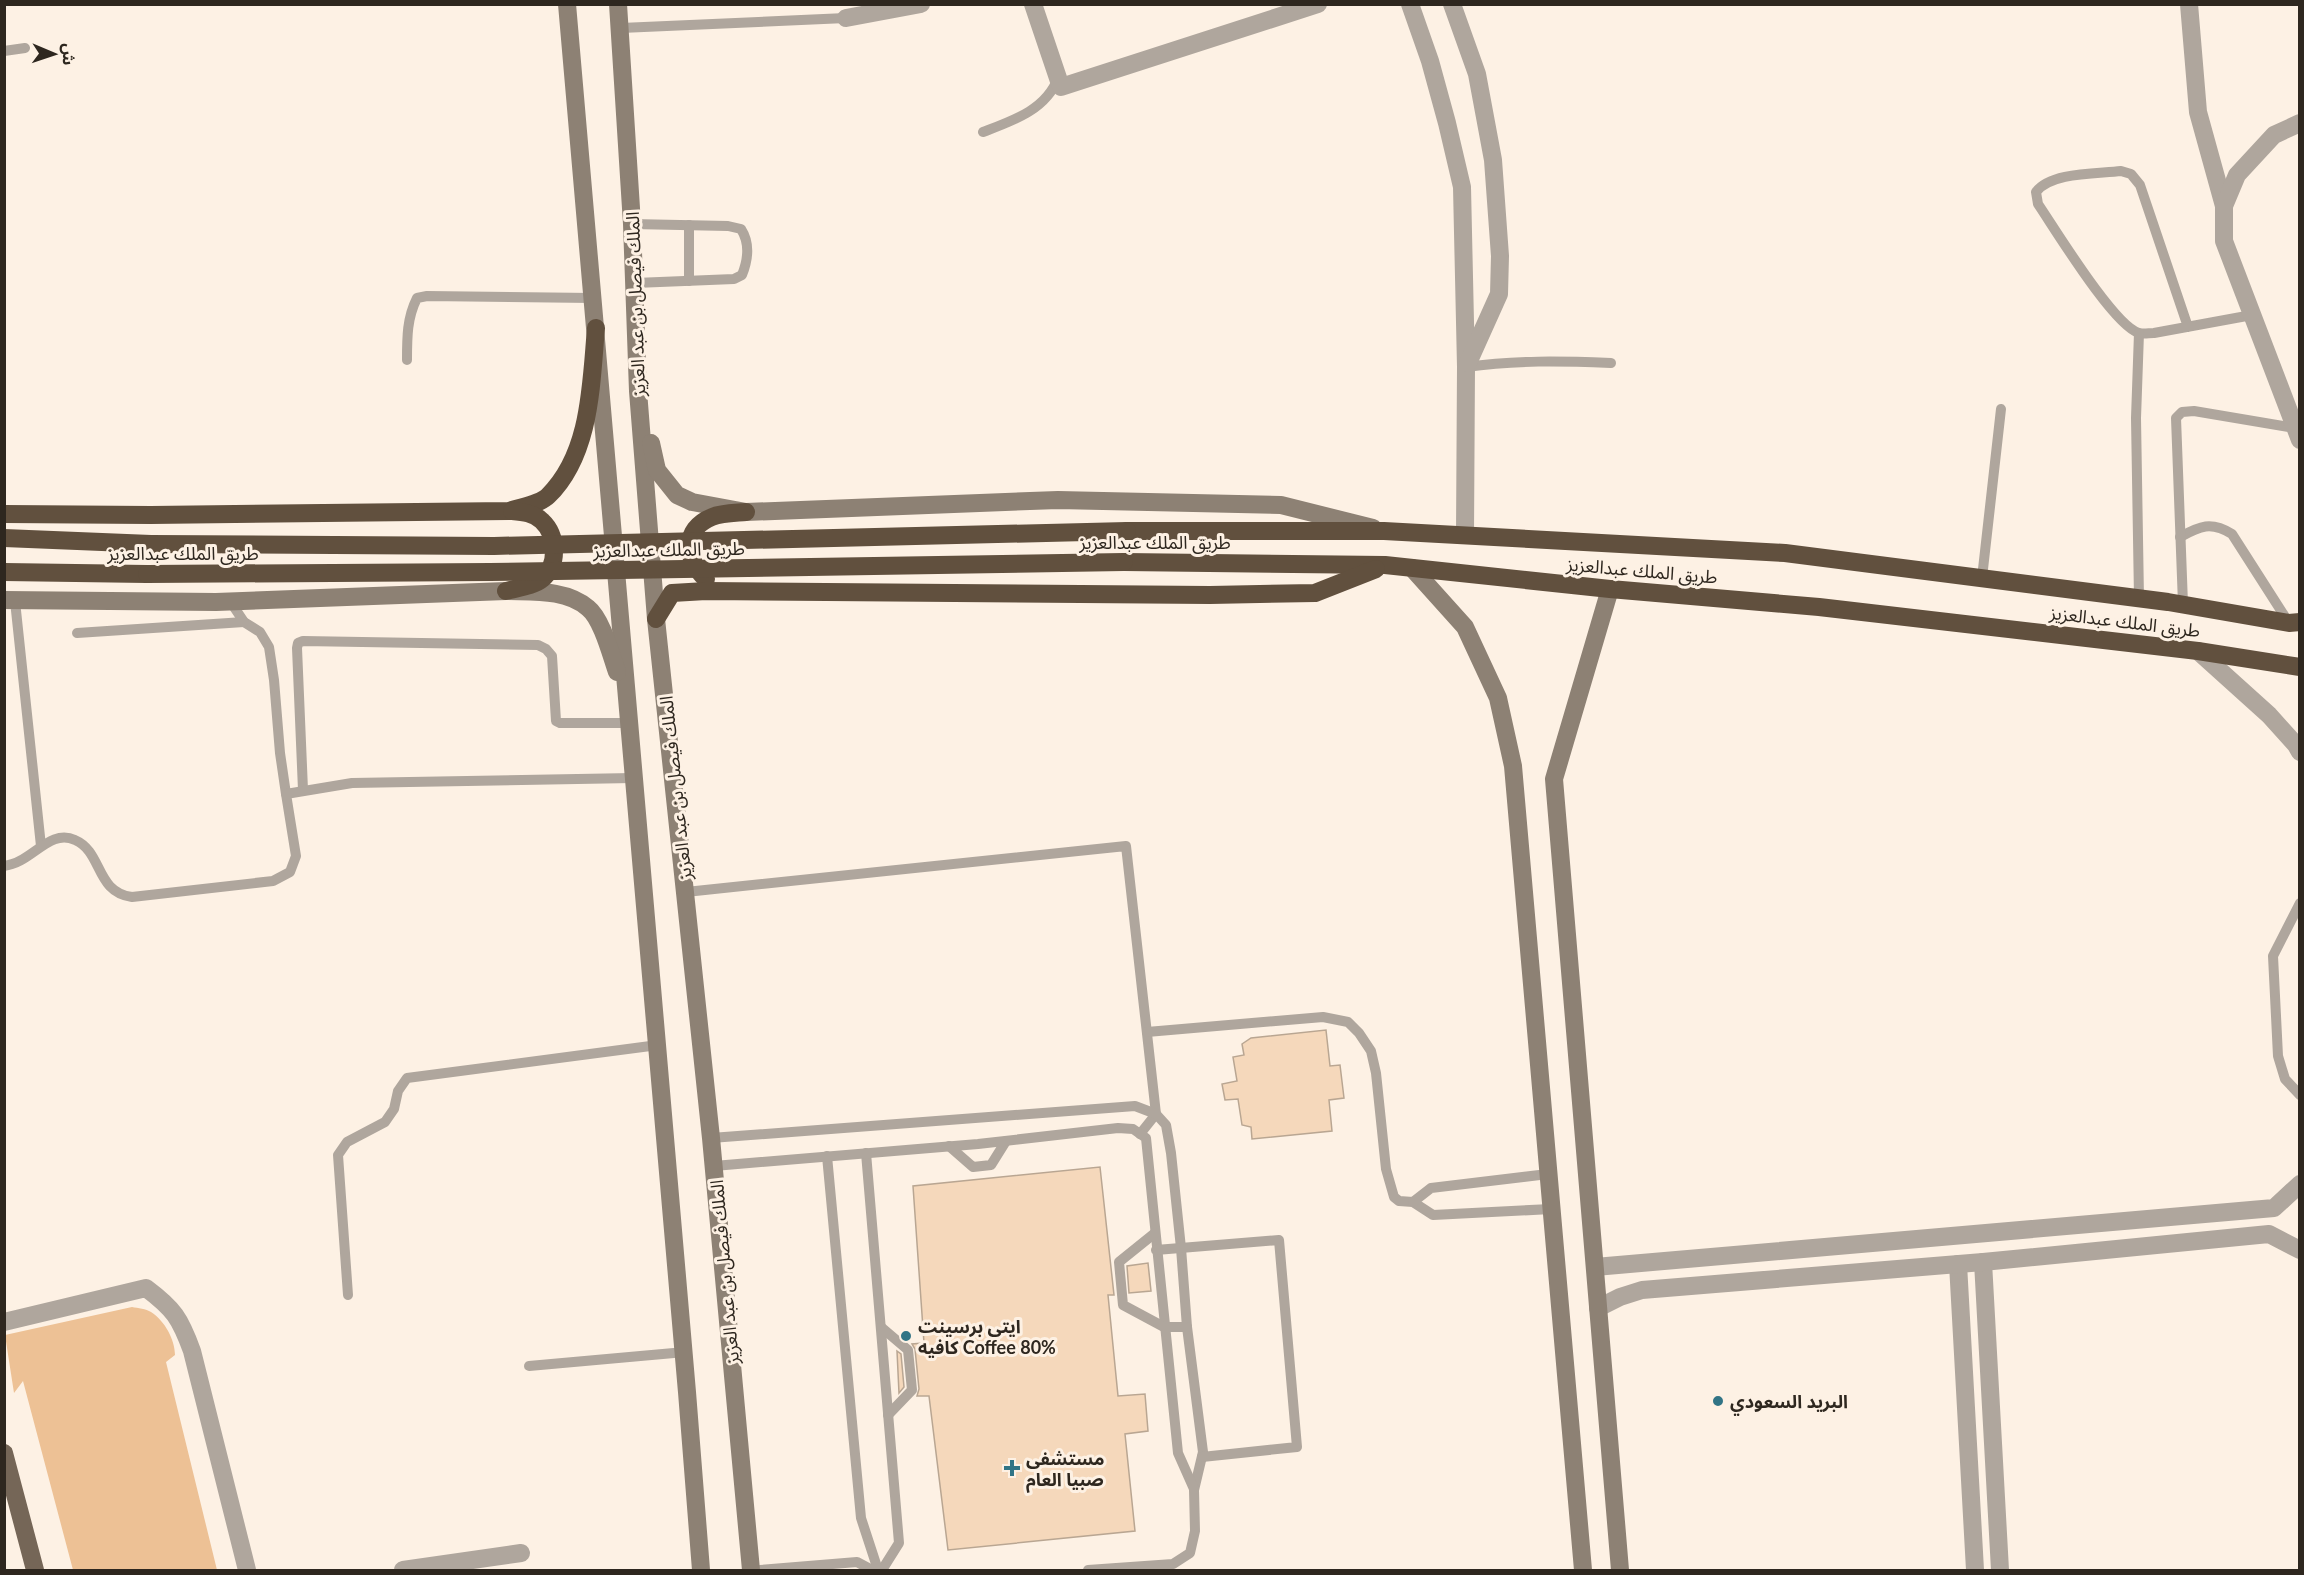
<svg xmlns="http://www.w3.org/2000/svg" width="2304" height="1575" viewBox="0 0 2304 1575" font-family="Lato,'Noto Sans Arabic',sans-serif">
  <style>
    .green { fill: #edc195 }
    .building { fill: #f5d8bb; stroke: #b9a692; stroke-width: 1.5 }
    .lines { fill: none; stroke-linecap: round; stroke-linejoin: round }
    .lane { stroke: #afa69d; stroke-width: 10 }
    .street { stroke: #afa69d; stroke-width: 18 }
    .secondary { stroke: #8d8174; stroke-width: 18 }
    .primary { stroke: #756657; stroke-width: 18 }
    .highway { stroke: #61503e; stroke-width: 18 }
    .highway-bridge { stroke: #61503e; stroke-width: 18 }
    .poi-dot { fill: #317485; stroke: #fdf1e4; stroke-width: 2 }
    .labels { text-anchor: middle; dominant-baseline: central; stroke-width: 6; stroke-linejoin: round; paint-order: stroke }
    .street-label { font-size: 18px; fill: #2e271f; stroke: #fdf1e4 }
    .poi-label { font-size: 18px; font-weight: bold; fill: #2e271f; stroke: #fdf1e4; text-anchor: start }
  </style>
  <rect width="100%" height="100%" fill="#fdf1e4"/>
  <path class="green" d="M132,1307C138,1308 146,1309 151,1312C165,1321 175,1340 175,1355L166,1362L217,1570H73L23,1381L14,1393L5,1335Z"/>
  <g class="building">
    <polygon points="1326,1030 1330,1066 1340,1065 1344,1098 1329,1100 1332,1131 1252,1139 1251,1127 1242,1125 1238,1099 1225,1100 1222,1084 1237,1081 1233,1057 1244,1055 1242,1044 1251,1038"/>
    <polygon points="1100,1167 1114,1295 1108,1295 1118,1396 1145,1394 1148,1431 1125,1434 1135,1531 948,1550 929,1396 917,1396 919,1389 915,1349 912,1344 924,1343 913,1186"/>
    <polygon points="1148,1263 1151,1291 1129,1293 1127,1266"/>
    <polygon points="897,1351 901,1354 904,1387 899,1393"/>
  </g>
  <g class="lines">
    <g class="lane">
      <polyline points="621,28 846,18"/>
      <polyline points="4,51 25,48"/>
      <path d="M983,132C1012,121 1046,110 1058,78"/>
      <path d="M632,224L728,226L741,229C750,243 748,260 742,275L734,279L635,283"/>
      <polyline points="689,281 689,225"/>
      <path d="M2188,327L2140,185L2131,174L2121,171C2097,174 2051,172 2036,192L2038,204C2055,229 2114,326 2139,333C2143,334 2149,333 2154,333L2252,315"/>
      <polyline points="2139,333 2136,418 2139,598"/>
      <path d="M407,360C407,337 407,318 417,298L427,296L593,298"/>
      <path d="M1466,367C1517,360 1560,361 1611,363"/>
      <path d="M2180,537C2200,526 2211,521 2232,534L2289,623"/>
      <polyline points="1982,578 2001,409"/>
      <polyline points="15,601 41,846"/>
      <polyline points="230,601 244,622 260,632 269,647 274,680 280,753 286,794"/>
      <polyline points="2183,604 2176,418 2182,412 2194,411 2295,428"/>
      <polyline points="77,633 244,622"/>
      <polyline points="303,790 297,648 298,643 303,641 538,645 546,649 552,656 556,721 560,723 628,723"/>
      <path d="M4,866C32,863 49,828 75,840C103,852 95,892 132,897L273,881L290,872L296,856L286,794L352,783L633,778"/>
      <polyline points="686,892 1126,846 1156,1114 1140,1134"/>
      <polyline points="2300,903 2273,956 2278,1056 2285,1079 2300,1095"/>
      <polyline points="1147,1032 1323,1017 1348,1022 1359,1033 1371,1051 1376,1073 1386,1169 1394,1197 1399,1201 1413,1202 1433,1215 1551,1209"/>
      <polyline points="711,1138 1135,1106 1156,1114 1166,1125 1171,1153 1181,1248 1187,1327 1203,1452 1194,1490 1195,1531 1190,1553 1173,1564 1088,1570"/>
      <polyline points="949,1146 973,1167 991,1165 1006,1141"/>
      <polyline points="866,1153 899,1543 882,1570"/>
      <polyline points="827,1156 861,1518 878,1570"/>
      <polyline points="714,1166 978,1144 1118,1128 1133,1129 1146,1138 1178,1453 1194,1489"/>
      <polyline points="1413,1202 1431,1188 1548,1174"/>
      <polyline points="1155,1233 1119,1262 1123,1305 1164,1327 1187,1327"/>
      <polyline points="1156,1250 1279,1240 1297,1447 1202,1457"/>
      <polyline points="348,1295 338,1155 347,1142 385,1122 394,1109 398,1091 407,1078 658,1045"/>
      <polyline points="881,1327 908,1350 912,1390 888,1415"/>
      <polyline points="529,1366 685,1352"/>
      <polyline points="760,1570 857,1562 872,1570"/>
    </g>
    <g class="street">
      <polyline points="1033,4 1061,87 1318,4"/>
      <polyline points="1410,4 1430,61 1447,123 1462,187 1466,367 1465,534"/>
      <polyline points="1452,4 1477,74 1493,160 1500,256 1499,294 1468,363"/>
      <polyline points="2189,4 2198,112 2224,206"/>
      <polyline points="846,18 921,4"/>
      <polyline points="2300,123 2274,135 2237,175 2224,206 2224,241 2300,440"/>
      <polyline points="2198,651 2269,715 2296,745 2300,752"/>
      <polyline points="1983,1262 2000,1570"/>
      <polyline points="1958,1264 1975,1570"/>
      <polyline points="1595,1267 2274,1208 2300,1184"/>
      <polyline points="1598,1308 1620,1297 1642,1290 1983,1262 2269,1234 2300,1250"/>
      <path d="M4,1322L146,1288C174,1309 180,1318 192,1351L247,1570"/>
      <polyline points="403,1570 521,1553"/>
    </g>
    <g class="secondary">
      <path d="M567,4C611,527 661,1048 701,1570"/>
      <polyline points="618,4 632,224 638,391 656,619 711,1138 751,1570"/>
      <polyline points="651,443 657,470 677,495 692,502 746,512 1058,500 1281,505 1373,528"/>
      <polyline points="1412,568 1465,627 1498,698 1513,766 1583,1570"/>
      <polyline points="1610,589 1554,779 1620,1570"/>
      <path d="M4,600L216,602L506,591C533,592 566,589 588,608C602,619 611,655 617,672"/>
    </g>
    <polyline class="primary" points="4,1453 35,1570"/>
    <g class="highway">
      <path d="M4,514L151,515L509,511C520,507 540,504 548,496C591,454 591,384 596,328"/>
      <polyline points="1127,531 1384,531 1785,553 2168,602 2289,623 2300,622"/>
      <polyline points="4,538 151,544"/>
      <polyline points="1124,562 1385,565 1610,589 1819,607 2198,651 2300,667"/>
      <polyline points="4,572 147,574"/>
      <path d="M706,579C685,559 682,529 712,517C722,513 736,513 746,512"/>
      <path d="M506,591C516,588 534,586 542,579C559,565 557,535 542,521C534,513 523,512 512,511"/>
      <polyline points="656,619 672,593 706,591 1210,595 1315,593 1376,569"/>
    </g>
    <g class="highway-bridge">
      <polyline points="151,544 494,546 1127,531"/>
      <polyline points="147,574 490,572 1124,562"/>
    </g>
  </g>
  <g class="poi-dot">
    <circle cx="906" cy="1336" r="6"/>
    <circle cx="1718" cy="1401" r="6"/>
    <path d="M1009 1459h6v6h6v6h-6v6h-6v-6h-6v-6h6z"/>
  </g>
  <g class="labels">
    <g class="street-label">
      <text transform="translate(635 304) rotate(-92)">الملك فيصل بن عبد العزيز</text>
      <text x="1155" y="542">طريق الملك عبدالعزيز</text>
      <text transform="translate(669 549) rotate(-1)">طريق الملك عبدالعزيز</text>
      <text x="183" y="553">طريق الملك عبدالعزيز</text>
      <text transform="translate(1642 570) rotate(5)">طريق الملك عبدالعزيز</text>
      <text transform="translate(2125 621) rotate(7)">طريق الملك عبدالعزيز</text>
      <text transform="translate(675 788) rotate(-96)">الملك فيصل بن عبد العزيز</text>
      <text transform="translate(724 1272) rotate(-95)">الملك فيصل بن عبد العزيز</text>
    </g>
    <g class="poi-label">
      <text x="918" y="1326">ايتي برسينت<tspan x="918" dy="21">كافيه Coffee 80%</tspan></text>
      <text x="1730" y="1401">البريد السعودي</text>
      <text x="1026" y="1458">مستشفى<tspan x="1026" dy="21">صبيا العام</tspan></text>
    </g>
  </g>
  <rect width="2304" height="1575" fill="none" stroke="#2e271f" stroke-width="12"/>
  <g transform="translate(54 54) rotate(92)" stroke="#fdf1e4" stroke-width="4.5" paint-order="stroke">
  <path d="M0-4.5L10 22L0 15L-10 22Z" fill="#2e271f"/>
  <text y="-9" font-size="16" font-weight="bold" text-anchor="middle" fill="#2e271f">ش</text>
  </g>
</svg>
